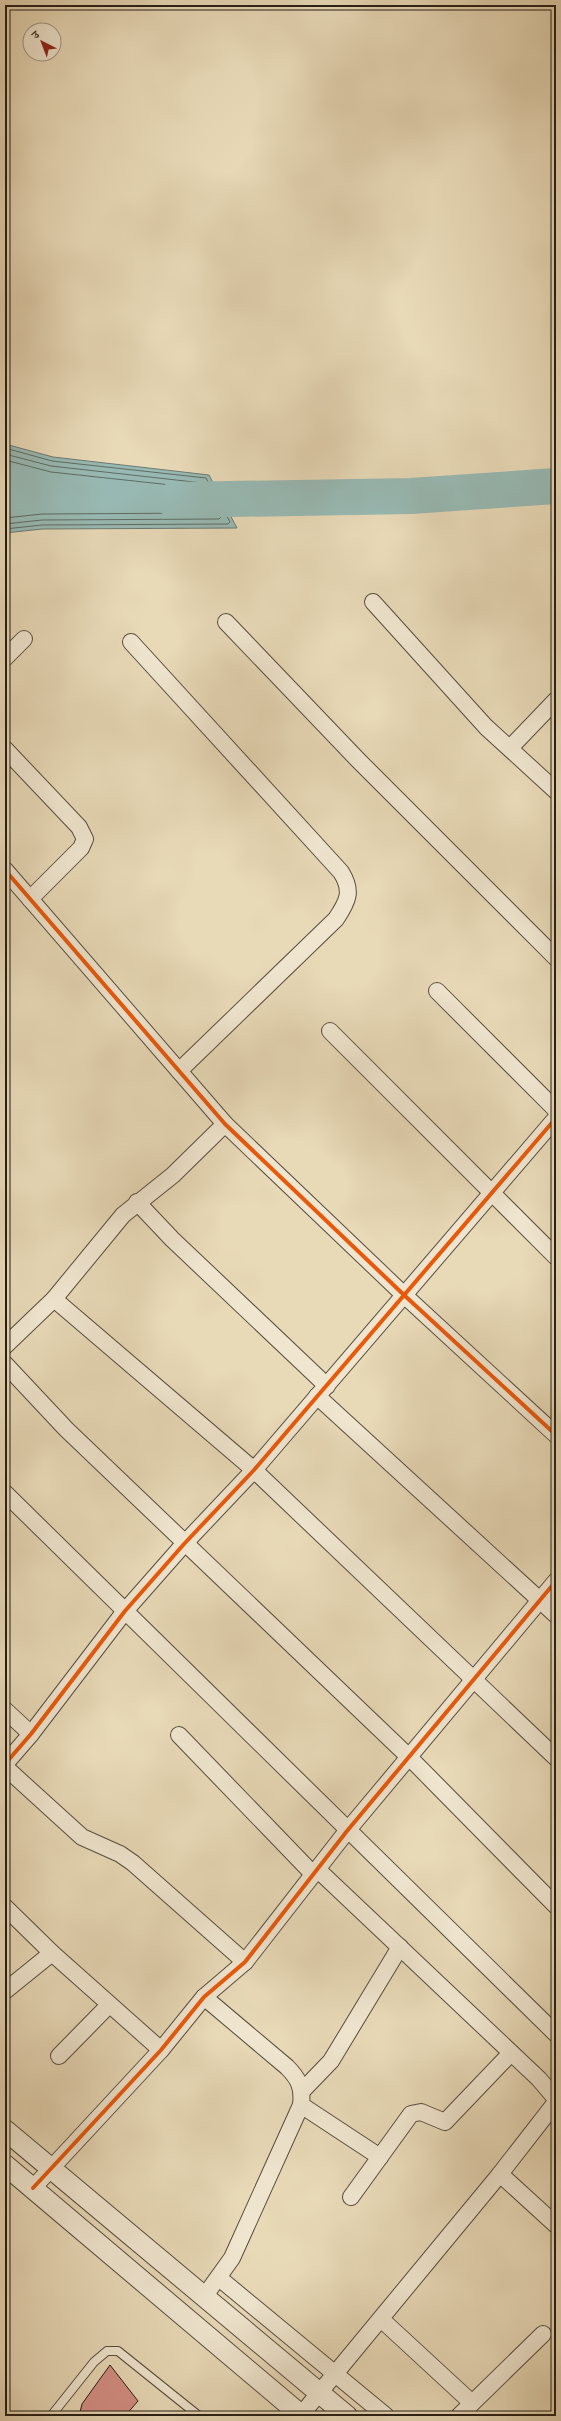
<svg xmlns="http://www.w3.org/2000/svg" width="561" height="2421" viewBox="0 0 561 2421" font-family="Alegreya,'Noto Serif Devanagari',serif">
  <style>
    .water { fill: #98b9b3; stroke: #6b7b74 }
    .lines { fill: none; stroke-linecap: round; stroke-linejoin: round }
    .shore { stroke: #606c64; stroke-width: 1 }
    .river { stroke: #98b9b3; stroke-width: 36 }
    .building { fill: #d48f85; stroke: #271e16 }
    .service-casing { stroke: #574d3e; stroke-width: 10 }
    .minor-casing { stroke: #574d3e; stroke-width: 18 }
    .tertiary-casing { stroke: #574d3e; stroke-width: 22 }
    .service { stroke: #f0e6d0; stroke-width: 8 }
    .minor { stroke: #f0e6d0; stroke-width: 16 }
    .tertiary { stroke: #f0e6d0; stroke-width: 20 }
    .cycleway-casing { stroke: #f0e6d0; stroke-width: 6 }
    .cycleway { stroke: #e8590c; stroke-width: 4 }
  </style>
  <rect width="100%" height="100%" fill="#e8d9b7"/>
  <filter id="stains"><feTurbulence type="fractalNoise" baseFrequency=".005" numOctaves="4"/><feColorMatrix values="0 0 0 0 .2 0 0 0 0 .09 0 0 0 0 .02 0 0 0 .5 -.17"/></filter>
  <radialGradient id="worn" r=".72"><stop offset=".6" stop-color="#630" stop-opacity="0"/><stop offset="1" stop-color="#630" stop-opacity=".3"/></radialGradient>
  <polygon class="water" points="5,444 53,457 209,475 237,528 42,529 5,533"/>
  <g class="lines">
    <g class="shore">
      <polyline points="5,448 52,461 206,478 230,522 228,524 42,525 5,529"/>
      <polyline points="5,454 51,466 203,483 221,517 219,519 42,520 5,524"/>
      <polyline points="5,460 51,472 199,488 211,511 209,513 42,514 5,518"/>
    </g>
    <polyline class="river" points="174,500 411,496 556,486"/>
  </g>
  <polygon class="building" points="110,2365 138,2401 125,2416 79,2416 82,2404"/>
  <g class="lines">
    <g class="service-casing">
      <polyline id="service" points="51,2416 94,2362 107,2351 118,2351 199,2416"/>
    </g>
    <g class="minor-casing">
      <g id="minor">
        <polyline points="373,602 486,727 556,791"/>
        <polyline points="226,622 359,761 556,958"/>
        <path d="M131,642L341,872C353,891 348,901 336,919L179,1071"/>
        <polyline points="5,658 24,639"/>
        <polyline points="510,748 556,700"/>
        <polyline points="5,749 79,827 85,839 81,848 30,899"/>
        <polyline points="5,870 225,1124 404,1295 556,1435"/>
        <polyline points="437,991 556,1110"/>
        <polyline points="330,1031 556,1257"/>
        <polyline points="137,1202 172,1239 327,1386"/>
        <polyline points="54,1299 254,1470 556,1758"/>
        <polyline points="5,1346 54,1299 123,1215 173,1175 225,1124"/>
        <polyline points="5,1364 66,1429 409,1757 556,1906"/>
        <polyline points="317,1396 556,1615"/>
        <polyline points="5,1493 556,2034"/>
        <polyline points="5,1710 31,1734"/>
        <polyline points="179,1735 313,1874"/>
        <polyline points="5,1764 31,1734 125,1611 184,1544 254,1470 556,1118"/>
        <polyline points="5,1767 82,1837 120,1854 133,1863 245,1962"/>
        <polyline points="317,1869 539,2079 556,2099"/>
        <polyline points="5,1907 52,1953 161,2050"/>
        <polyline points="5,1991 52,1953"/>
        <polyline points="59,2056 109,2005"/>
        <polyline points="303,2090 331,2061 400,1947"/>
        <polyline points="301,2105 380,2157"/>
        <polyline points="500,2174 556,2225"/>
        <polyline points="33,2188 161,2050 204,1997 245,1962 347,1831 556,1581"/>
        <polyline points="351,2197 411,2114 421,2112 445,2122 511,2053"/>
        <polyline points="219,2278 386,2416"/>
        <path d="M204,2297L232,2258L301,2105C303,2088 299,2079 287,2067L204,1997"/>
        <polyline points="381,2319 472,2403"/>
        <polyline points="301,2415 500,2174 556,2102"/>
        <polyline points="459,2416 543,2334"/>
      </g>
    </g>
    <g class="tertiary-casing">
      <g id="tertiary">
        <polyline points="5,2130 347,2416"/>
        <polyline points="5,2165 302,2416"/>
      </g>
    </g>
    <use href="#service" class="service"/>
    <use href="#minor" class="minor"/>
    <use href="#tertiary" class="tertiary"/>
    <g class="cycleway-casing">
      <g id="cycleway">
        <polyline points="5,870 225,1124 404,1295 556,1435"/>
        <polyline points="5,1764 31,1734 125,1611 184,1544 254,1470 556,1118"/>
        <polyline points="33,2188 161,2050 204,1997 245,1962 347,1831 556,1581"/>
      </g>
    </g>
    <use href="#cycleway" class="cycleway"/>
  </g>
  <rect width="561" height="2421" fill="none" stroke="#e8d9b7" stroke-width="20"/>
  <rect x="6" y="6" width="549" height="2409" fill="none" stroke="#271e16" stroke-width="2"/>
  <rect x="10" y="10" width="541" height="2401" fill="none" stroke="#271e16"/>
  <g transform="translate(42 42) rotate(318)"><circle r="19" fill="#f0e6d0" stroke="#a09686"/>
  <path d="M0-3L7 15L0 10L-7 15Z" fill="#8f2418"/>
  <text y="-6" font-size="11" font-weight="bold" text-anchor="middle" fill="#271e16">उ</text>
  </g>
  <rect width="100%" height="100%" filter="url(#stains)"/>
  <rect width="100%" height="100%" fill="url(#worn)"/>
</svg>
